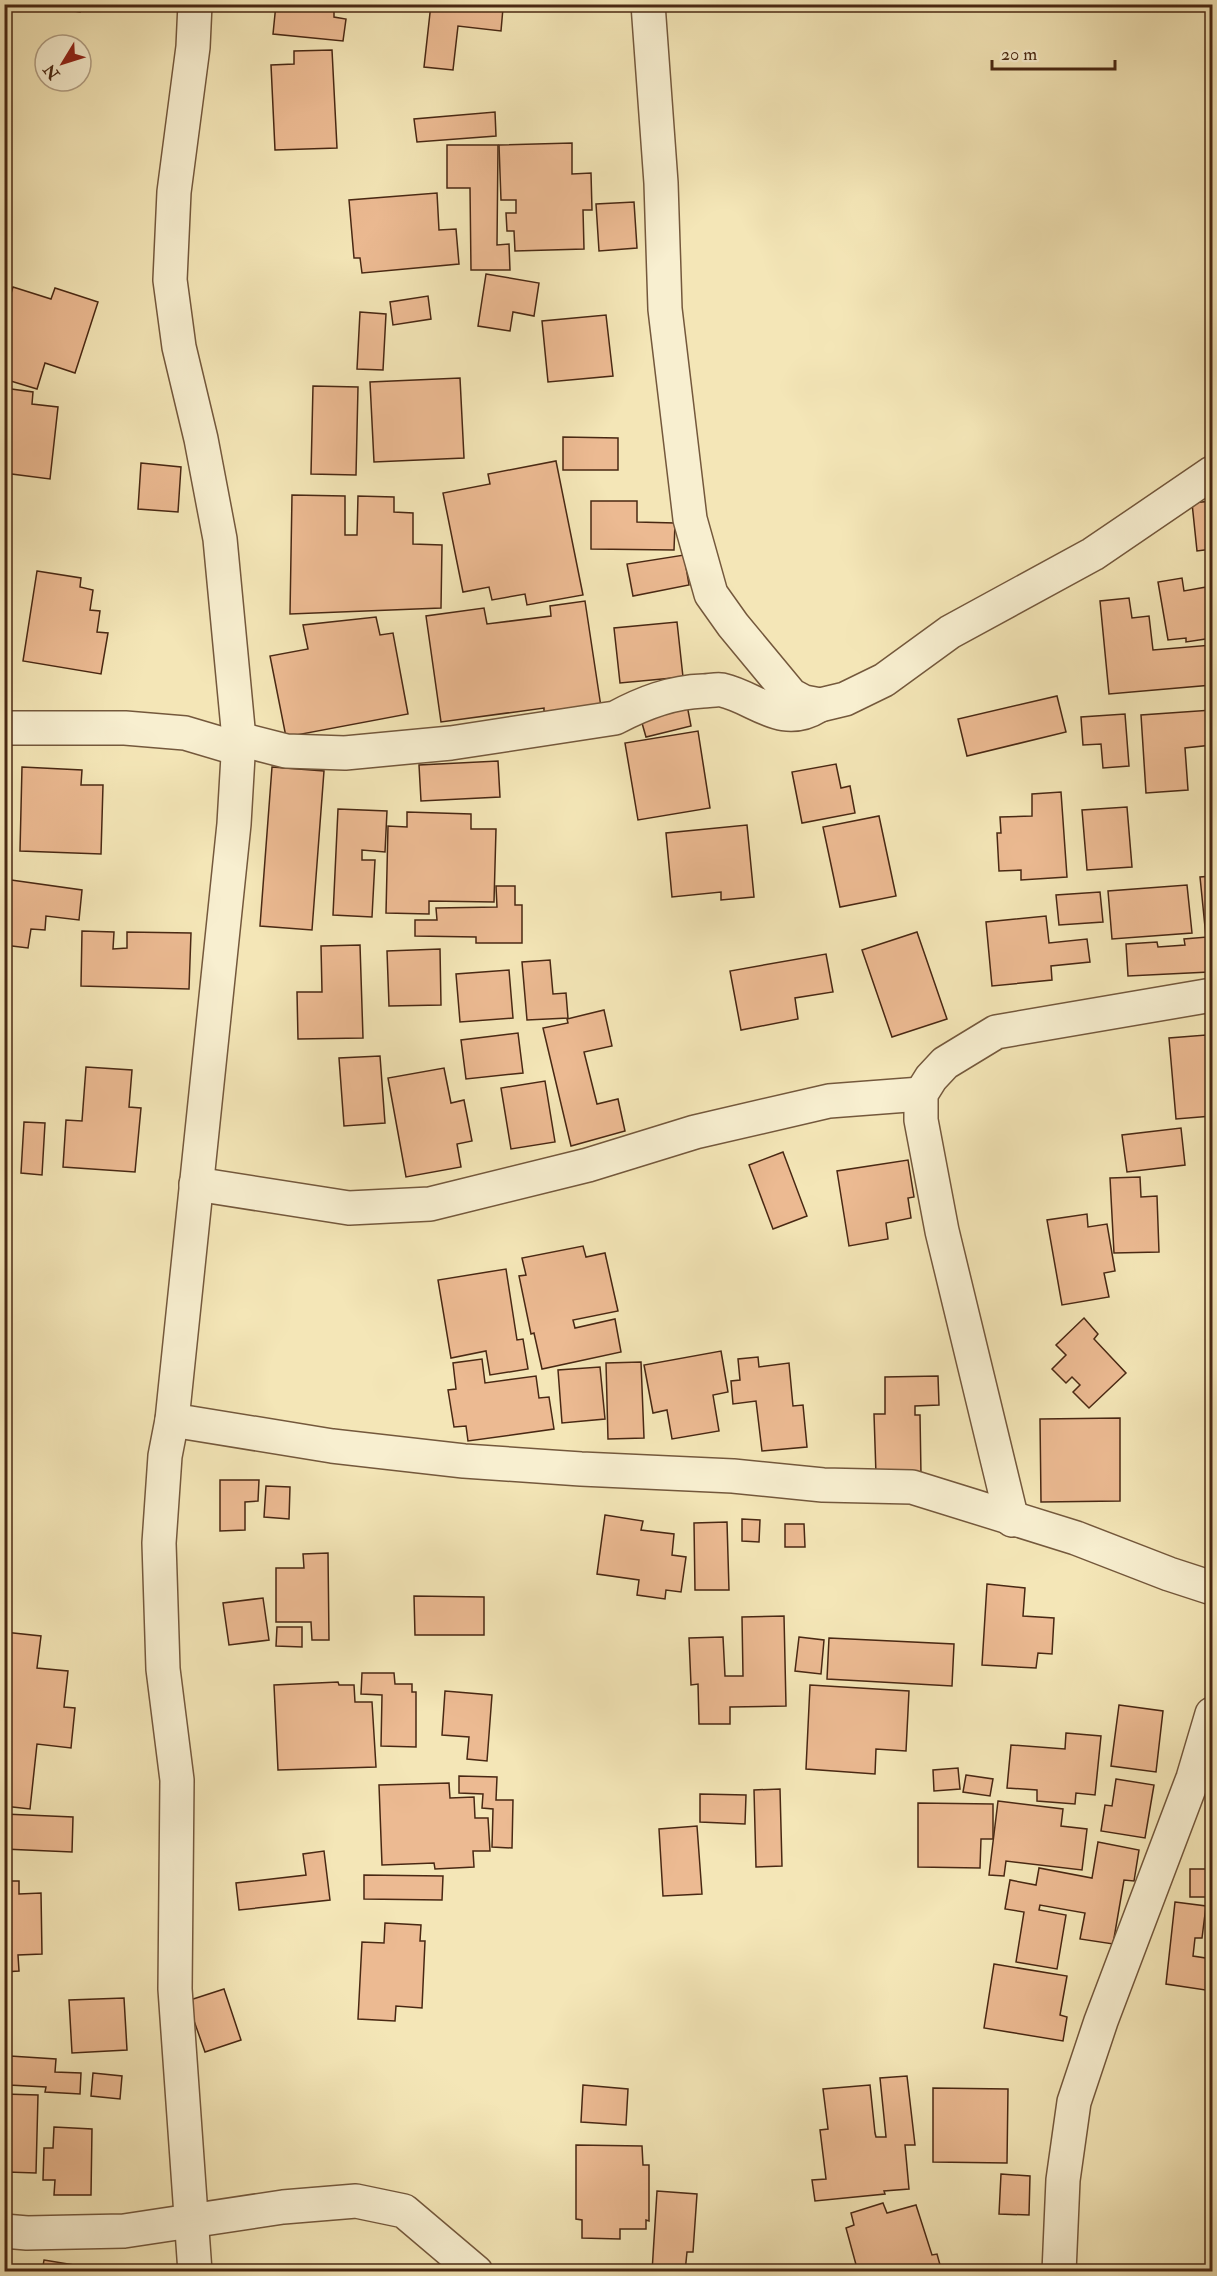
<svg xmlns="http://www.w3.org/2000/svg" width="1217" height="2276" viewBox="0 0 1217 2276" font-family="'IM FELL Double Pica',serif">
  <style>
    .building { fill: #ecba92; stroke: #492813; stroke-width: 1.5 }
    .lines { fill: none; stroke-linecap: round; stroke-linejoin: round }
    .minor-casing { stroke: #74583c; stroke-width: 36 }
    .minor { stroke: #f8efd0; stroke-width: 33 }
  </style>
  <rect width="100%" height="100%" fill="#f4e6b7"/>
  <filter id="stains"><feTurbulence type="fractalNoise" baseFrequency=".00333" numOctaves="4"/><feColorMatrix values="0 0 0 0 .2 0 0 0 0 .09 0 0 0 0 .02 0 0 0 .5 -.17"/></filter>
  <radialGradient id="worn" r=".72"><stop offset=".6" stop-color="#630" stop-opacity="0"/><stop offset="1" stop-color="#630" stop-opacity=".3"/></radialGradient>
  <g class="building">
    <polygon points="23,4 81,4 80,12"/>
    <polygon points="276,4 334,11 334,17 346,19 343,41 273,34"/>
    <polygon points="431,4 470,4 503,8 501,31 458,26 453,70 424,67"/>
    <polygon points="512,4 539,4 538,10"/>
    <polygon points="332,50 337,148 275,150 271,65 294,64 294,51"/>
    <polygon points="495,112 496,136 417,142 414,119"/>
    <polygon points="572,143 572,174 591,173 592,210 583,210 584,249 515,251 514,231 507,231 506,213 516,213 516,200 501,200 499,145"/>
    <polygon points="447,145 498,145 497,245 509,244 510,270 471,270 470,188 447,188"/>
    <polygon points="437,193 439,230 456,229 459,264 362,273 360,258 354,258 349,200"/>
    <polygon points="634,202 637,248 599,251 596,204"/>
    <polygon points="486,274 539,283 534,316 513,312 510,331 478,326"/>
    <polygon points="13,287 51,299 55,288 98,302 75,373 45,363 37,389 4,379 4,316"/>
    <polygon points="428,296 431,319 393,325 390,302"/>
    <polygon points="360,312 386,314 383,370 357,369"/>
    <polygon points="606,315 613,376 548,382 542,321"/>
    <polygon points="460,378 464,458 374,462 370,382"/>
    <polygon points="313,386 358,387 356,475 311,474"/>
    <polygon points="4,388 33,392 32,404 58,407 50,479 4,473"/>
    <polygon points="563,437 618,438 618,470 563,470"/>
    <polygon points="556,461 583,595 527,605 525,594 492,600 489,587 463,592 443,493 490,484 488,474"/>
    <polygon points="141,463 181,467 178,512 138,509"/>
    <polygon points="292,495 345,496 345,535 357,535 358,496 394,497 394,512 413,513 413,544 442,545 441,608 290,614"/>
    <polygon points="591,501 637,501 637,522 675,523 674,550 591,549"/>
    <polygon points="1212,501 1212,549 1197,551 1192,503"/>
    <polygon points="684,555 689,585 633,596 627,564"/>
    <polygon points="37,571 81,578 80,587 93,590 90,610 100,611 97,632 108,633 101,674 23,661"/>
    <polygon points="1182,578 1184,591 1212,586 1212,638 1186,642 1186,638 1168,640 1158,582"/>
    <polygon points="1129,598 1132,618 1149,616 1153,650 1212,645 1212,685 1109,694 1100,601"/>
    <polygon points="585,601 601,707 544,715 544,708 441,722 426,616 484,608 487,624 551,616 550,606"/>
    <polygon points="376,617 380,635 393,633 408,714 286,737 270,656 308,649 303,625"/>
    <polygon points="677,622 683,677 620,683 614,628"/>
    <polygon points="1057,696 1066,732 967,756 958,719"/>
    <polygon points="687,705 691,726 646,737 640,716"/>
    <polygon points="1212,710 1212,745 1185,748 1188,790 1146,793 1141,715"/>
    <polygon points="1125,714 1129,766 1103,768 1101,744 1083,745 1081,717"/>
    <polygon points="698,731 710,808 638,820 625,743"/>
    <polygon points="498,761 500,797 421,801 419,765"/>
    <polygon points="836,764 841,788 850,786 855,813 802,823 792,772"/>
    <polygon points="22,767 82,770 81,785 103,785 101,854 20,851"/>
    <polygon points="272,767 324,771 312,930 260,926"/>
    <polygon points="1061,792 1067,877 1021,880 1021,870 999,871 997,833 1001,833 1000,817 1032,816 1032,794"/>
    <polygon points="1127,807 1132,867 1087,870 1082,810"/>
    <polygon points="338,809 387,811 385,852 362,850 362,860 375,860 372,917 333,915"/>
    <polygon points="407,812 471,814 471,829 496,829 494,902 429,901 429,914 386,913 388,826 407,827"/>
    <polygon points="879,816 896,896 840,907 823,827"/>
    <polygon points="747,825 754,897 721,900 721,892 672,897 666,833"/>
    <polygon points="1212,876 1212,936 1206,937 1200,877"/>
    <polygon points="4,879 82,890 79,920 46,916 45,930 31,929 28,948 4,945"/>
    <polygon points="1187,885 1192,933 1112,939 1108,891"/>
    <polygon points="496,886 515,886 515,905 522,905 522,943 476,943 476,937 415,936 415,920 437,920 436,908 497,907"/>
    <polygon points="1100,892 1103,922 1059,925 1056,895"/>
    <polygon points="1046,916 1049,943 1087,939 1090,962 1051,966 1052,980 992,986 986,922"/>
    <polygon points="82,931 114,932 113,949 127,948 127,932 191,933 189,989 81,986"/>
    <polygon points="917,932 947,1019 892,1037 862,950"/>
    <polygon points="1207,937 1209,972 1128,976 1126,944 1157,942 1158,947 1185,945 1184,939"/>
    <polygon points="360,945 363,1038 298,1039 297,992 322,992 321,946"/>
    <polygon points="440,949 441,1005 389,1006 387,951"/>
    <polygon points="826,954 833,992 795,998 798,1019 741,1030 730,971"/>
    <polygon points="550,960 553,994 566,993 568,1018 527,1020 522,962"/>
    <polygon points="509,970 513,1018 460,1022 456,974"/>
    <polygon points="604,1010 612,1046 584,1052 597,1104 618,1099 625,1131 571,1146 543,1028 568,1023 567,1019"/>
    <polygon points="518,1033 523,1073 466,1079 461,1040"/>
    <polygon points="1206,1035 1211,1083 1212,1083 1212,1116 1176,1119 1169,1038"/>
    <polygon points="380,1056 385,1123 344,1126 339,1058"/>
    <polygon points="86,1067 132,1070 129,1107 141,1108 135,1172 63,1167 66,1120 82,1121"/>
    <polygon points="444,1068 451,1103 464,1100 472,1141 457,1144 461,1167 406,1177 388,1078"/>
    <polygon points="545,1081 555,1142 511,1149 501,1088"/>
    <polygon points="24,1122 45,1123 42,1175 21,1173"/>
    <polygon points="1181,1128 1185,1165 1127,1172 1122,1135"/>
    <polygon points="783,1152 807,1216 773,1229 749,1165"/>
    <polygon points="908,1160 914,1197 908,1198 911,1218 886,1223 888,1239 849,1246 837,1171"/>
    <polygon points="1140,1177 1141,1197 1157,1196 1159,1252 1114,1253 1110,1178"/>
    <polygon points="1087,1214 1088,1227 1107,1224 1115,1271 1104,1273 1109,1297 1062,1305 1047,1220"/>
    <polygon points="583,1246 586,1257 605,1253 618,1311 573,1320 575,1328 615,1319 621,1352 542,1369 534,1333 531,1334 519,1276 526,1275 522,1258"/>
    <polygon points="506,1269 517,1340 523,1339 528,1369 490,1375 486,1351 451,1358 438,1280"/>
    <polygon points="1084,1318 1098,1334 1094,1339 1126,1373 1089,1408 1073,1392 1080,1385 1072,1377 1066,1383 1052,1369 1066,1355 1056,1345"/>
    <polygon points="721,1351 728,1392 713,1395 719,1431 672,1439 667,1410 653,1413 644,1365"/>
    <polygon points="758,1357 759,1367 789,1363 793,1406 803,1405 807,1447 762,1451 756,1401 733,1404 731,1381 740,1380 738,1359"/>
    <polygon points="482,1359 485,1383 536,1376 539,1398 549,1397 554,1429 468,1441 466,1426 454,1427 448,1390 456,1389 453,1363"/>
    <polygon points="641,1362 644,1438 608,1439 606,1363"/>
    <polygon points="600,1367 605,1419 562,1423 558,1370"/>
    <polygon points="938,1376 939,1405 915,1406 915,1415 920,1415 921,1475 876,1475 874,1414 885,1414 885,1377"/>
    <polygon points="1120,1418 1120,1501 1041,1502 1040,1419"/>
    <polygon points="220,1480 259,1480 258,1501 245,1502 245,1530 220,1531"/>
    <polygon points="266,1486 290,1487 289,1519 264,1517"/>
    <polygon points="605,1515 643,1521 641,1530 674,1534 672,1555 686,1557 681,1592 666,1590 665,1599 637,1595 639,1580 597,1574"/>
    <polygon points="742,1519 760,1520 759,1542 742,1541"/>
    <polygon points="727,1522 729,1590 695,1590 694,1523"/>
    <polygon points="785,1524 804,1524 805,1547 785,1547"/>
    <polygon points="328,1553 329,1640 312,1640 311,1622 276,1622 276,1568 304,1568 303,1554"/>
    <polygon points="987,1584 1025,1588 1023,1616 1054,1618 1052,1654 1038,1653 1036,1668 982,1665"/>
    <polygon points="414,1596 484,1597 484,1635 415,1635"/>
    <polygon points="263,1598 269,1640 229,1645 223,1603"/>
    <polygon points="784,1616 786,1706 730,1707 730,1724 699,1724 698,1684 691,1685 689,1638 723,1637 725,1676 743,1676 742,1617"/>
    <polygon points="277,1627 302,1627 302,1647 276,1646"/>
    <polygon points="4,1632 41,1636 37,1668 68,1671 64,1707 75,1708 71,1748 37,1744 30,1809 4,1806"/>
    <polygon points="799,1637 824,1640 821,1674 795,1671"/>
    <polygon points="829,1638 954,1644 952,1686 827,1679"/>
    <polygon points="362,1673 394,1673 395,1684 412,1684 412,1692 416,1692 416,1747 381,1746 382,1695 361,1694"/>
    <polygon points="338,1682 339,1685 354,1685 355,1702 372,1702 376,1767 278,1770 274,1685"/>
    <polygon points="810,1685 909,1691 906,1751 876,1749 875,1774 806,1769"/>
    <polygon points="445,1691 492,1695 487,1761 467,1759 469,1737 442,1735"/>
    <polygon points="1119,1705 1163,1711 1156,1772 1111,1766"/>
    <polygon points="1066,1733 1101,1736 1095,1795 1076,1793 1075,1804 1037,1801 1037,1790 1007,1788 1011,1745 1065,1749"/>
    <polygon points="958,1768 960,1789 934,1791 933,1770"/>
    <polygon points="966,1775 993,1779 990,1796 963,1792"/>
    <polygon points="459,1776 497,1777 496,1800 513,1800 512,1848 492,1847 493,1809 482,1808 483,1794 459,1793"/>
    <polygon points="1116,1779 1154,1785 1145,1838 1101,1831 1105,1805 1112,1806"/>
    <polygon points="449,1783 450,1798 474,1797 475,1818 488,1818 490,1851 473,1851 474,1867 435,1869 434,1863 382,1865 379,1785"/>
    <polygon points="780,1789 782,1866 756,1867 754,1790"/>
    <polygon points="700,1794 746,1795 745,1824 700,1822"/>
    <polygon points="998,1801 1063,1809 1061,1826 1087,1829 1082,1870 1006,1861 1004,1876 989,1875"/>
    <polygon points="918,1803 993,1804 993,1839 981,1839 980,1868 918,1867"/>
    <polygon points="4,1814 73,1817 72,1852 4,1849"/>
    <polygon points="697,1826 702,1894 663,1896 659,1829"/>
    <polygon points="1098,1842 1139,1850 1134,1881 1124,1880 1113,1944 1080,1939 1085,1913 1040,1905 1039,1910 1066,1915 1057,1969 1016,1962 1024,1912 1005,1909 1010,1880 1036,1885 1039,1868 1092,1878"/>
    <polygon points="324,1851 330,1900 239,1910 236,1883 306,1875 303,1854"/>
    <rect x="1190" y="1869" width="22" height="28"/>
    <polygon points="364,1875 443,1876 442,1900 364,1899"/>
    <polygon points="4,1881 19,1881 19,1894 41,1893 42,1954 18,1955 19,1971 4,1972"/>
    <polygon points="1175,1902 1206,1906 1202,1938 1195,1938 1193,1956 1212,1959 1212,1991 1166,1984"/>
    <polygon points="385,1923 421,1925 420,1941 425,1941 422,2008 396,2006 395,2021 358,2019 362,1942 384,1943"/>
    <polygon points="1208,1940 1212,1941 1212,1951 1207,1951"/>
    <polygon points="994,1964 1067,1976 1060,2015 1067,2017 1063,2041 984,2028"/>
    <polygon points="224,1989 241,2040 205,2052 187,2001"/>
    <polygon points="124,1998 127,2050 72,2053 69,2000"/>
    <polygon points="10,2056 56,2059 55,2072 81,2073 80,2094 45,2092 46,2087 9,2085"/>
    <polygon points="93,2073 122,2076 120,2099 91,2096"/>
    <polygon points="907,2076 915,2145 905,2145 909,2189 884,2191 885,2194 815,2201 812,2180 826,2179 820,2130 828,2129 823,2089 870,2085 875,2133 876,2137 886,2137 880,2078"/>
    <polygon points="583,2085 628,2089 626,2125 581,2122"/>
    <polygon points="933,2088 1008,2089 1007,2163 933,2162"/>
    <polygon points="4,2094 38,2095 36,2173 7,2172 6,2185 4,2185"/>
    <polygon points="54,2127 92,2129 91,2195 54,2195 55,2180 43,2180 44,2148 53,2148"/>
    <polygon points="576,2145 642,2146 643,2165 649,2165 649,2221 646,2220 646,2229 620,2229 620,2239 582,2238 582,2220 576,2219"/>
    <polygon points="1001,2174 1030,2176 1029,2215 999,2214"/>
    <polygon points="657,2191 697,2194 693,2252 687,2252 685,2272 652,2272"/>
    <polygon points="883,2203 887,2213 916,2205 932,2255 937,2254 942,2272 858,2272 846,2228 854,2225 851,2213"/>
    <polygon points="44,2260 93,2268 92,2272 42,2272"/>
  </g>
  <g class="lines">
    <g class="minor-casing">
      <g id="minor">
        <polyline points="195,4 193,47 174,192 170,280 179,347 201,439 220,539 239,739 234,824 172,1420 165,1456 159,1543 163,1669 177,1780 175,1989 195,2272"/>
        <polyline points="648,4 661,183 665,309 690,519 711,594 733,625 791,695 804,702 820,705 845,699 884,680 950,632 1093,554 1212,473"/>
        <polyline points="4,728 125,728 185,733 239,749"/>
        <path d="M239,739L286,751L345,753L451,743L615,718C643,703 671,692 703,691C709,691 716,689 722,690C757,698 781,729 818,706"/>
        <polyline points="196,1184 349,1208 430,1204 588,1165 695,1132 829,1101 921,1094"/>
        <polyline points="172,1420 332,1446 464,1461 581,1469 733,1476 823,1485 912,1487 1076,1538 1169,1574 1212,1588"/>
        <polyline points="1012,1520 942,1231 921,1120 921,1094 931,1078 945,1063 996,1032 1212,995"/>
        <polyline points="4,2231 27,2233 124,2231 283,2207 356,2201 404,2211 476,2272"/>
        <polyline points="1059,2272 1063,2180 1074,2102 1101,2021 1193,1778 1212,1714"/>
      </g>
    </g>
    <use href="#minor" class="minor"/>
  </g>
  <rect width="1217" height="2276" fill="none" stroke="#f4e6b7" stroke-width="24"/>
  <rect x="6" y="6" width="1205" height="2264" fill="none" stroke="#492813" stroke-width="3"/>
  <rect x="12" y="12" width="1193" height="2252" fill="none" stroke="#492813" stroke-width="1.5"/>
  <g transform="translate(63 63) rotate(232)"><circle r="28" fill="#f8efd0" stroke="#b29f84" stroke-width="1.5"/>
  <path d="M0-4.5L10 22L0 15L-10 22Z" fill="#8f2418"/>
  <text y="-9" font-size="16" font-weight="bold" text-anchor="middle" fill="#492813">N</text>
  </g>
  <path d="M992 60v9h123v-9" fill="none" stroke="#492813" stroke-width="3"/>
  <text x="1001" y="60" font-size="18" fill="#492813" stroke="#f8efd0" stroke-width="4.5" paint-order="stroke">20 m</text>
  <rect width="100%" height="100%" filter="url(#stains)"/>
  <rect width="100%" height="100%" fill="url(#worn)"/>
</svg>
